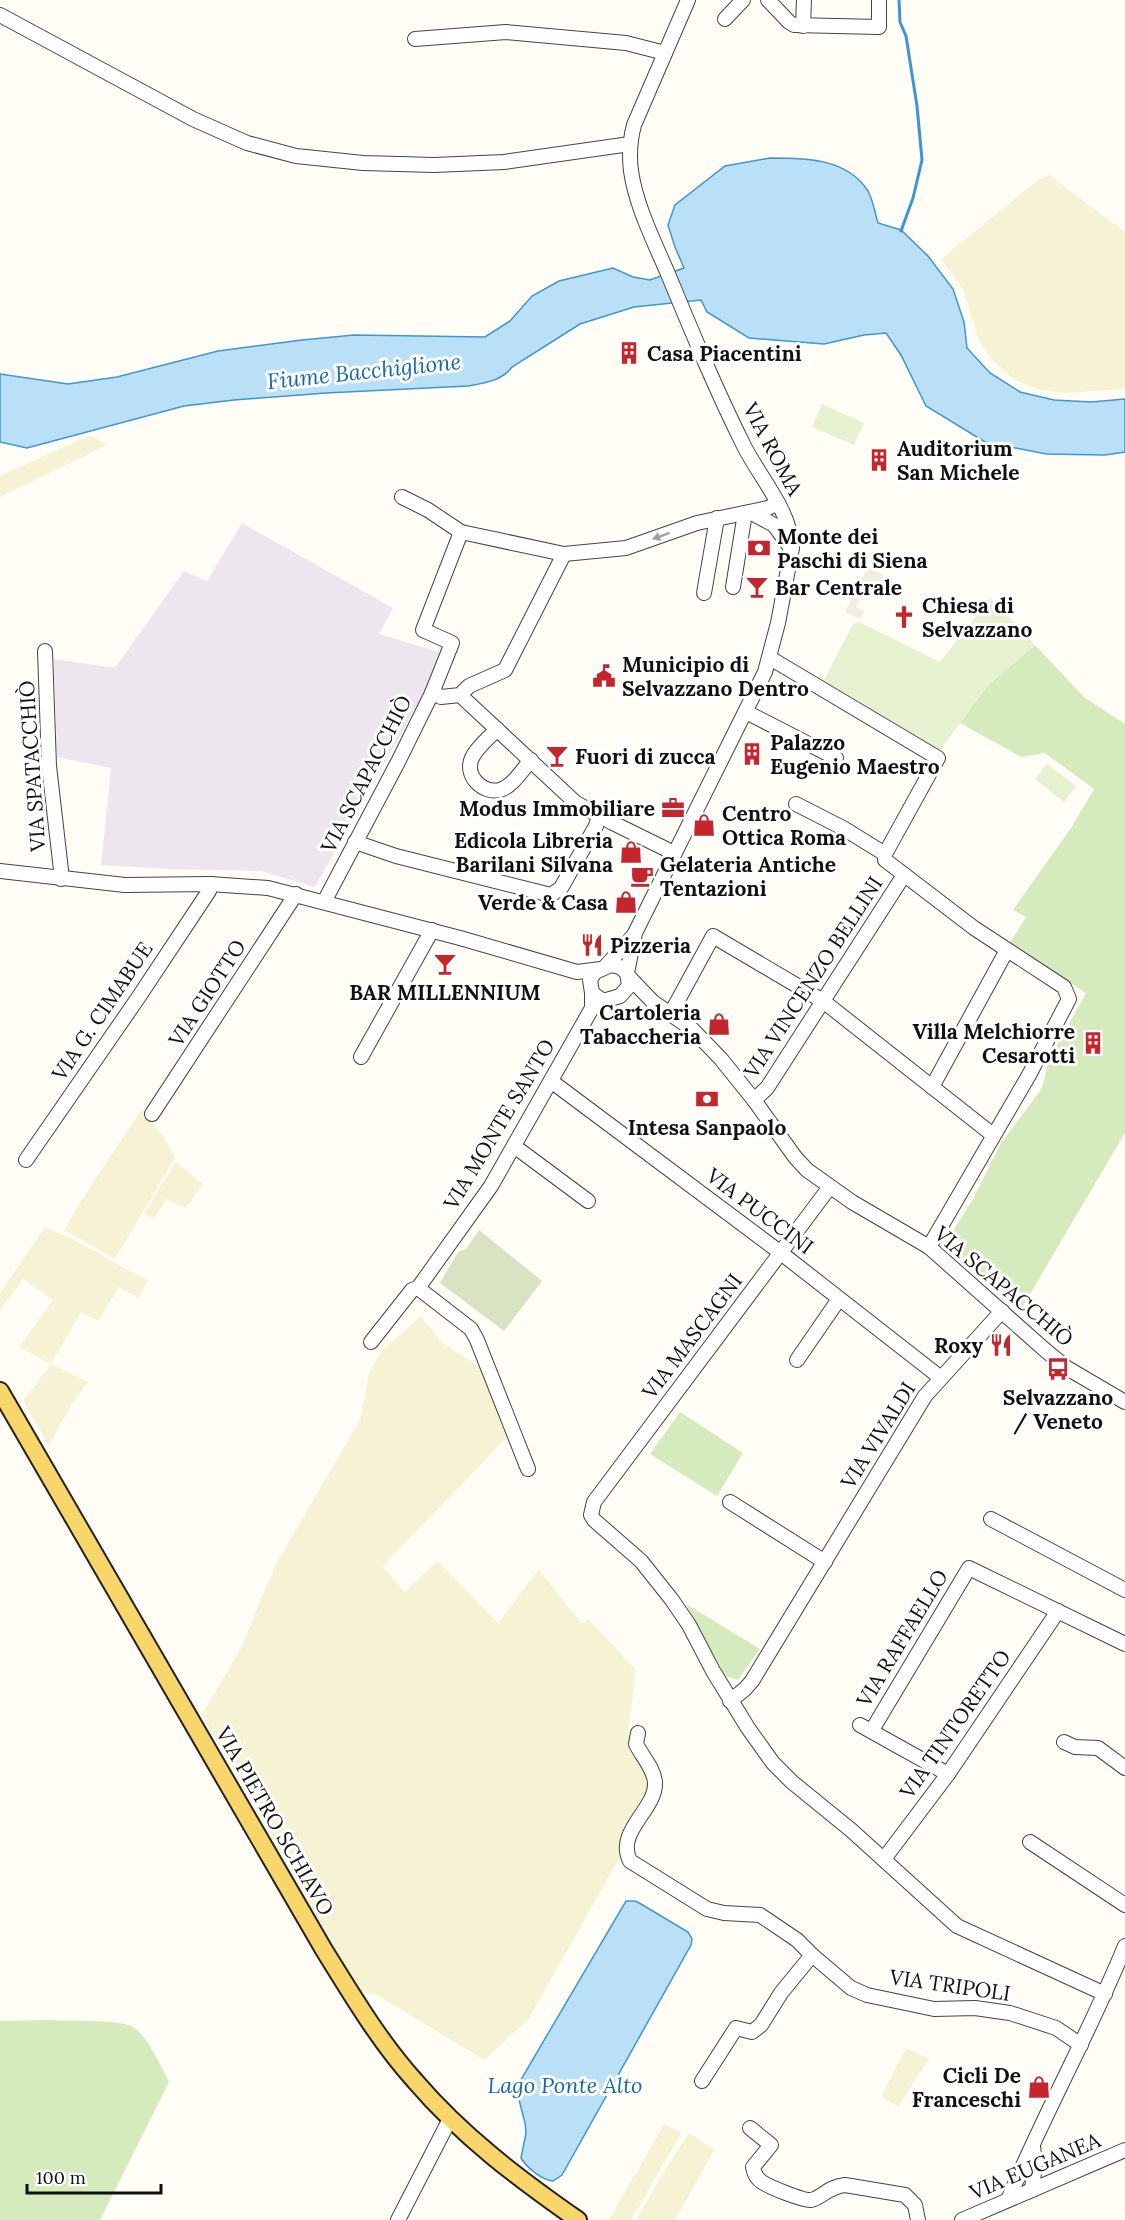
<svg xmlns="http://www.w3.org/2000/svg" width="1125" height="2220" viewBox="0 0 1125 2220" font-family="Lora,serif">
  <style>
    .industrial { fill: #eee6ef }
    .farmland { fill: #f6f3d4 }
    .green { fill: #d5ebbd }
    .cemetery { fill: #d9e3c4 }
    .pitch { fill: #e6f2cf }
    .plaza { fill: #f1ede2 }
    .water { fill: #b9e0f7; stroke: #3f96cf; stroke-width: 1.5 }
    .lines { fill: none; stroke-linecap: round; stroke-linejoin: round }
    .stream { stroke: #3f96cf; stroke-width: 3 }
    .minor-casing { stroke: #444; stroke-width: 16 }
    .major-casing { stroke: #222; stroke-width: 20 }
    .minor { stroke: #fff; stroke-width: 14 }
    .major { stroke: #f9d66b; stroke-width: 16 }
    .oneway { fill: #a0a0a0 }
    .labels { text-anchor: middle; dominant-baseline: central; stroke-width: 6; stroke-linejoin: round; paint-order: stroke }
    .poi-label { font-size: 21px; font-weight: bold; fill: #111; stroke: #fff; text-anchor: start }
    .street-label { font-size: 21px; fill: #111; stroke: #fff }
    .water-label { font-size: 22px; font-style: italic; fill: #1768a6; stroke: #fff }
  </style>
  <rect width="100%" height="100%" fill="#fffdf5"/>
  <polygon class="industrial" points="242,523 393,608 379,634 446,654 315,887 261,871 168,869 101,865 111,768 57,757 54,659 115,668 184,571 207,581"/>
  <g class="farmland">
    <polygon points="1049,175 1125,232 1125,389 1065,393 1039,390 1014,379 991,359 978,338 963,289 941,259 1038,180"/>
    <polygon points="86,437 93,437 107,445 0,497 0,476"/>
    <polygon points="141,1110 163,1136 175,1158 115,1259 64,1230 85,1195"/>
    <polygon points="176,1162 203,1184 186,1208 167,1199 154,1219 144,1213"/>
    <polygon points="45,1227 71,1238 148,1281 138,1298 119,1287 98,1321 81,1312 51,1364 88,1382 71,1405 49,1446 23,1401 51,1364 19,1347 53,1300 23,1279 0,1310 0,1293"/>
    <polygon points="421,1316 441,1342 486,1371 510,1434 383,1566 404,1592 438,1561 498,1623 539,1569 582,1624 588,1619 636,1670 628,1734 633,1748 646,1768 650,1790 628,1828 621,1855 528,2020 484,2060 377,1995 361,1992 335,1951 202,1715 241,1648 276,1564 361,1418 369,1373 382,1351"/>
    <polygon points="906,2048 929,2059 921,2072 919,2072 899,2107 881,2097"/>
    <polygon points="664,2124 681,2133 631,2220 609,2220"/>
    <polygon points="689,2133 714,2150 675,2220 636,2220 660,2178"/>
  </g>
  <g class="green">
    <path d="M1035,645L1084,697L1125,724V1133L1021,1309L947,1245L951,1234L973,1199L1001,1143L1040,1091C1045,1082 1045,1073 1048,1064C1059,1040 1073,1017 1086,993L1009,944L1026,917L1013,910L1071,828L1094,789L1045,753L1021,757L960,723L988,685Z"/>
    <polygon points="680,1412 743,1453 717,1496 650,1454"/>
    <polygon points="686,1604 760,1649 738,1680 725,1676"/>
    <path d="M48,2020C66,2021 120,2019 133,2027C148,2036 161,2067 169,2082L100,2220H0V2021Z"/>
  </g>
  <polygon class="cemetery" points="479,1230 542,1281 504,1331 440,1283 458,1252 466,1249"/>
  <g class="pitch">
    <polygon points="822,404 864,423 854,445 812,427"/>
    <polygon points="990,598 1035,645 988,685 940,750 824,680 853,624 859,622 940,662"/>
    <polygon points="1047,764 1076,786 1064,802 1035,779"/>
  </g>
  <polygon class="plaza" points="868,567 883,575 877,586 868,582 856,607 864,612 860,619 845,612"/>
  <g class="water">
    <path d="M770,158C805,158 847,158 868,191C873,200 875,213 878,223L901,230L928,256L953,289L964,322L967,348L990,373L1020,392L1054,400L1091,402L1125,399V452L1105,455L1046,454L985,442L926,406L901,355L886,333L864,335L824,344L749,338L707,312L701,300L634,307L580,324L512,367C502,381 484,383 468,386L326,393L234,400L184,406L27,448L0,442V374L68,384L117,377L218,351L302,340L354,335L485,337L510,321L532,296L559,281L613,268L633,277L650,280L684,268L675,247L668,225L675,205L725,166Z"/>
    <path d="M626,1901H635L641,1904L688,1932L692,1939L691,1945L562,2175L553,2181C542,2180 527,2168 521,2158L526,2133L525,2123L516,2088Z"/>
  </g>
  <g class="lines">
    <polyline class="stream" points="899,0 900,22 906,36 917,106 922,160 913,198 901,231"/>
    <g class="minor-casing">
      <g id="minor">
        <polyline points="768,0 789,22 794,25 879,27 879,0"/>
        <polyline points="0,15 193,119 247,143 296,156 363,163 434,165 504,162 630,144"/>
        <polyline points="725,19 743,0"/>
        <polyline points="803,26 804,0"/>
        <polyline points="415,39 506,32 626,43 665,53"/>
        <polyline points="402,497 428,510 461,532 564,554 626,548 697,523 768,508 778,503"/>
        <polyline points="750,512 774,525 790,547"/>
        <polyline points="733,587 745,513"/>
        <polyline points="704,593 717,518"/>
        <polyline points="45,651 49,766 61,870 61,879"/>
        <polyline points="770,658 938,758 885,854 885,860 974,928 1064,987 1069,999 1029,1075 929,1247"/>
        <polyline points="432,693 452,643 423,630 461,532"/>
        <polyline points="460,695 576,803 613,823 674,853"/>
        <polyline points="746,712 836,758"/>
        <path d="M497,729C489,738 476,748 472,758C464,775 482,794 500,790C513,786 522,770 531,760"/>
        <polyline points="796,804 843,828 885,854"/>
        <polyline points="355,842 396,856 551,895 561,888 596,826 599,816"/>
        <polyline points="0,871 125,885 210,884 268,888 460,938 577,972 601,969"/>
        <polyline points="324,902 398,762 432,693 441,697 460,695 469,686 505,670 564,554"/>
        <polygon points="611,965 620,967 627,973 629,986 620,996 603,1001 592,993 590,980 595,972"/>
        <polyline points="605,967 634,935"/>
        <path d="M627,973L635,933L765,672L778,623L792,548C791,511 760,478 744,446C716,390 692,332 668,274C654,241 636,206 631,171C629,155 630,140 634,125L688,0"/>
        <polyline points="629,977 653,1002 692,1029 721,1059 754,1100 795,1157 807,1170 852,1202 929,1247 1045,1350 1067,1368 1125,1402"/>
        <polyline points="671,1013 713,936 823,1001 993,1135"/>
        <polyline points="361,1057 432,930"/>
        <polyline points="551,1081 781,1253 941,1378"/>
        <polyline points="932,1087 1007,950"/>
        <polyline points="754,1100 767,1088 904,875"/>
        <polyline points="152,1114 296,894"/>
        <polyline points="514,1146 588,1201"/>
        <polyline points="26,1160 138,998 209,891 210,884"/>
        <polyline points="829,1188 594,1502 591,1515 594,1520 641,1561 672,1600 689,1625 713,1671 748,1728 773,1763 792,1782 851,1830 957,1926 1105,1994"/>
        <polyline points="418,1288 471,1329 477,1340 528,1469"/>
        <polyline points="371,1342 412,1290 418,1288 491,1186 592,1008 592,993"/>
        <polyline points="797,1360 839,1299"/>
        <polyline points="730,1502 825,1562"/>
        <polyline points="991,1519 1125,1590"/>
        <polyline points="730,1701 745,1689 752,1681 925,1396 1002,1311"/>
        <polyline points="860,1725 948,1774"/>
        <polyline points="872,1730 969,1568 1125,1644"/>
        <path d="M638,1733L636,1744C642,1756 654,1769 655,1782C657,1809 615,1831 630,1861L707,1909L724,1913L760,1915L797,1940L812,1955L851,1988L867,1995L934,2009L975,2008L1010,2013L1056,2028L1081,2045"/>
        <polyline points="1064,1742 1075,1747 1098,1748 1125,1768"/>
        <polyline points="1030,1842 1125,1905"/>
        <polyline points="884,1859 948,1774 1058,1611"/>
        <polyline points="702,2081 736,2028 752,2032 761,2025 781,1993 812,1955"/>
        <path d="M750,2128L771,2145L753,2167C754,2173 757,2179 762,2182C769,2187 804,2201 811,2200C822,2198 827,2187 845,2185L905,2195L915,2205L918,2220"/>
        <polyline points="1032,2190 1035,2164 1033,2146"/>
        <path d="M1008,2200C1044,2114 1090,2032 1125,1946"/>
        <polyline points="398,2220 450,2119"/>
        <polyline points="962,2220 1125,2150"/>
      </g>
    </g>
    <g class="major-casing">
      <path id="major" d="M0,1391L324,1950C352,1995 379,2041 415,2081C462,2136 519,2179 578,2220"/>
    </g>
    <use href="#minor" class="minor"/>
    <use href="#major" class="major"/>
  </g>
  <defs><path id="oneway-solid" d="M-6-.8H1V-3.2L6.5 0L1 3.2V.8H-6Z" transform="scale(1.5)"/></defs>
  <use class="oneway" href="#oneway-solid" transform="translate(661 536) rotate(160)"/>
  <defs>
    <g id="building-bare" transform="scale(1.8)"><path d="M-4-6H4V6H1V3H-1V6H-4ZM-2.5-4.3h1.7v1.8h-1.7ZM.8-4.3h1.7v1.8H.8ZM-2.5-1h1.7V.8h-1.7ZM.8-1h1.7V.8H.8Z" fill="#c4262e" stroke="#fff" stroke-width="2.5" paint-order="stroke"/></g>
    <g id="bank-bare" transform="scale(1.8)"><path d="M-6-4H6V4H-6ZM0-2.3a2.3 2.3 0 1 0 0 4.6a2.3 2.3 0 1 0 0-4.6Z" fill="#c4262e" stroke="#fff" stroke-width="2.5" paint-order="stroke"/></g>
    <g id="bar-bare" transform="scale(1.8)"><path d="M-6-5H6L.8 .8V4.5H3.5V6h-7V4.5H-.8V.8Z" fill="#c4262e" stroke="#fff" stroke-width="2.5" paint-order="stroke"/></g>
    <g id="church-bare" transform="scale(1.8)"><path d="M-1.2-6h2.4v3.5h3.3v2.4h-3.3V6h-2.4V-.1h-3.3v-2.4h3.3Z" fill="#c4262e" stroke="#fff" stroke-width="2.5" paint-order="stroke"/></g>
    <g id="civic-bare" transform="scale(1.8)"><path d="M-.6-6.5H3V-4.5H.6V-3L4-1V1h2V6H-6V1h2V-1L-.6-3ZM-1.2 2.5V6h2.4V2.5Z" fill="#c4262e" stroke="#fff" stroke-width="2.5" paint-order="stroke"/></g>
    <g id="office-bare" transform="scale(1.8)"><path d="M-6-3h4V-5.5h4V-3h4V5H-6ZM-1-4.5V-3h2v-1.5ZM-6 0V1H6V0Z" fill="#c4262e" stroke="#fff" stroke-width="2.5" paint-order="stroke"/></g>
    <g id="shop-bare" transform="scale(1.8)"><path d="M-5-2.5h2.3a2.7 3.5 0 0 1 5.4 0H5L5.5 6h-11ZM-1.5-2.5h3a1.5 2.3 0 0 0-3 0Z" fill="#c4262e" stroke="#fff" stroke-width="2.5" paint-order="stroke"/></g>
    <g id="cafe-bare" transform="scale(1.8)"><path d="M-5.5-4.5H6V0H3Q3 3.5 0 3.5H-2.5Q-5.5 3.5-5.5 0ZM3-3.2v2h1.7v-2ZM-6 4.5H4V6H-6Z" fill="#c4262e" stroke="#fff" stroke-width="2.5" paint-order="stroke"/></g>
    <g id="restaurant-bare" transform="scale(1.8)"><path d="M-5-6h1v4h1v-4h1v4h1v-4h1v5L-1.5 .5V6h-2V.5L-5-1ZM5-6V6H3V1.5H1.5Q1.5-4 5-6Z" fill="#c4262e" stroke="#fff" stroke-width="2.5" paint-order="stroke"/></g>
    <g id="bus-bare" transform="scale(1.8)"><path d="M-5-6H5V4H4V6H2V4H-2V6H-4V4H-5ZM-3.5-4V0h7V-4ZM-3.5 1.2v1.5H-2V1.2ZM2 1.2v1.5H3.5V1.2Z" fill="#c4262e" stroke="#fff" stroke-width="2.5" paint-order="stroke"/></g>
  </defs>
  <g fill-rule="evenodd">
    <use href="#building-bare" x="629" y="353"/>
    <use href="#building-bare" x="879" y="460"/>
    <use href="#bank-bare" x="759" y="548"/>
    <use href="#bar-bare" x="757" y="587"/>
    <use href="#church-bare" x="904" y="617"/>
    <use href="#civic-bare" x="604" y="676"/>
    <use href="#building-bare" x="752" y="754"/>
    <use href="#bar-bare" x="557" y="756"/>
    <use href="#office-bare" x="673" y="808"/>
    <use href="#shop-bare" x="704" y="825"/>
    <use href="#shop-bare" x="631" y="852"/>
    <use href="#cafe-bare" x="642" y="876"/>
    <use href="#shop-bare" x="626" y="902"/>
    <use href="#restaurant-bare" x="592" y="945"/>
    <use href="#bar-bare" x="445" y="964"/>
    <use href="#shop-bare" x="719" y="1024"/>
    <use href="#building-bare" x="1093" y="1043"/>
    <use href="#bank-bare" x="707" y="1099"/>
    <use href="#restaurant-bare" x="1001" y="1345"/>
    <use href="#bus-bare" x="1058" y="1369"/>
    <use href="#shop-bare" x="1039" y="2087"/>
  </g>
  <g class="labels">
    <g class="poi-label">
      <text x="647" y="353">Casa Piacentini</text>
      <text x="897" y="448">Auditorium<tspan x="897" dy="24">San Michele</tspan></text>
      <text x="777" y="536">Monte dei<tspan x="777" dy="24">Paschi di Siena</tspan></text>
      <text x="775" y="587">Bar Centrale</text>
      <text x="922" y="605">Chiesa di<tspan x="922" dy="24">Selvazzano</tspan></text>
      <text x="622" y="664">Municipio di<tspan x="622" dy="24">Selvazzano Dentro</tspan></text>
      <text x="770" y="742">Palazzo<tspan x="770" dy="24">Eugenio Maestro</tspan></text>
      <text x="575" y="756">Fuori di zucca</text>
      <text x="655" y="808" text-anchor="end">Modus Immobiliare</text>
      <text x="722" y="813">Centro<tspan x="722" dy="24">Ottica Roma</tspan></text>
      <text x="613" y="840" text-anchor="end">Edicola Libreria<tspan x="613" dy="24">Barilani Silvana</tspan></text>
      <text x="660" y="864">Gelateria Antiche<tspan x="660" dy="24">Tentazioni</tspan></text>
      <text x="608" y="902" text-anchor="end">Verde &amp; Casa</text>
      <text x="610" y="945">Pizzeria</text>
      <text x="445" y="992" text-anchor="middle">BAR MILLENNIUM</text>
      <text x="701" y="1012" text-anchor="end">Cartoleria<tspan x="701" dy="24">Tabaccheria</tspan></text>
      <text x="1075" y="1031" text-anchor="end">Villa Melchiorre<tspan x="1075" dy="24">Cesarotti</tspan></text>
      <text x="707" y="1127" text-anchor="middle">Intesa Sanpaolo</text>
      <text x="983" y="1345" text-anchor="end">Roxy</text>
      <text x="1058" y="1397" text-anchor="middle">Selvazzano<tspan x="1058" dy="24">/ Veneto</tspan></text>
      <text x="1021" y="2075" text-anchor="end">Cicli De<tspan x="1021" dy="24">Franceschi</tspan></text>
    </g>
    <g class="street-label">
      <text transform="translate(773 449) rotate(62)">VIA ROMA</text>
      <text transform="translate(32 766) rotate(-94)">VIA SPATACCHIÒ</text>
      <text transform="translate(366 774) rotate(-63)">VIA SCAPACCHIÒ</text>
      <text transform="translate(813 977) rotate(-57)">VIA VINCENZO BELLINI</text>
      <text transform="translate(207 993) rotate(-57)">VIA GIOTTO</text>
      <text transform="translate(102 1011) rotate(-56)">VIA G. CIMABUE</text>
      <text transform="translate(499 1124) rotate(-59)">VIA MONTE SANTO</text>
      <text transform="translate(760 1211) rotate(37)">VIA PUCCINI</text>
      <text transform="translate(1004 1286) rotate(40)">VIA SCAPACCHIÒ</text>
      <text transform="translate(692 1336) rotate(-53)">VIA MASCAGNI</text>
      <text transform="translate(878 1435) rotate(-58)">VIA VIVALDI</text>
      <text transform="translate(902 1638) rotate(-59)">VIA RAFFAELLO</text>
      <text transform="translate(955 1724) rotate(-55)">VIA TINTORETTO</text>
      <text transform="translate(275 1821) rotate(60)">VIA PIETRO SCHIAVO</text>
      <text transform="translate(950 1985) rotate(8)">VIA TRIPOLI</text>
      <text transform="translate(1035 2166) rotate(-23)">VIA EUGANEA</text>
    </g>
    <g class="water-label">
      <text transform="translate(364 371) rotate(-6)">Fiume Bacchiglione</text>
      <text x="565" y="2085">Lago Ponte Alto</text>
    </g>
  </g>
  <path d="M27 2184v9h134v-9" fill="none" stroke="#111111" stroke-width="3"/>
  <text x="36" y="2184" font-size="18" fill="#111111" stroke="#ffffff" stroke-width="4.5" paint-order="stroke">100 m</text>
</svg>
